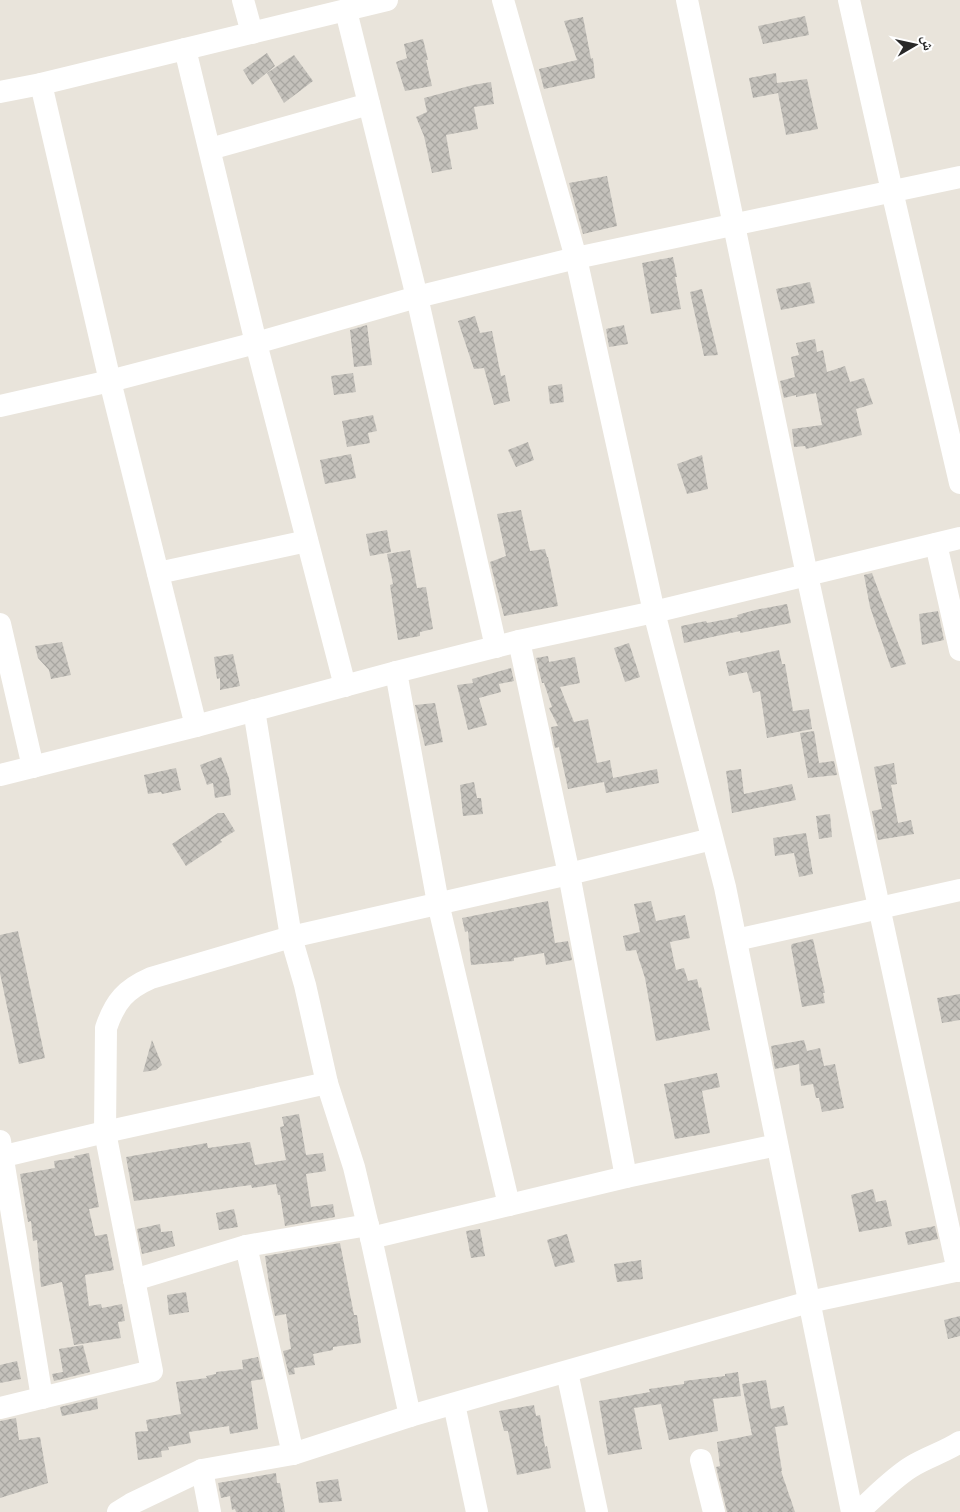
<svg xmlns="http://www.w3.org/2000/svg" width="960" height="1512" viewBox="0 0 960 1512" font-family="Inter,'Noto Naskh Arabic',sans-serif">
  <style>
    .building { fill: url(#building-cross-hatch) }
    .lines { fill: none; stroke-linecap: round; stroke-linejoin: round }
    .minor { stroke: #fff; stroke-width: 22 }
  </style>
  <defs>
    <pattern id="building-cross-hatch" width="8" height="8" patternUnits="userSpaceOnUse" patternTransform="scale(1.25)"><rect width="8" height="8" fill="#c4c1bb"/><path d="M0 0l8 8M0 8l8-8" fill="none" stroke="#a8a6a1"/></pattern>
  </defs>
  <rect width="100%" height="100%" fill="#e9e4db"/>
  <g class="building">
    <polygon points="805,16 809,35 763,44 758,26"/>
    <polygon points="583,17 591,59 593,58 595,78 544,89 539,69 577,60 564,21"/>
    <polygon points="423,39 428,60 426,60 432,86 405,91 396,62 407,58 404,44"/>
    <polygon points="267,53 275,66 252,85 243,70"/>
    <polygon points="294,55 313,81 284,103 267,73"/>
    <polygon points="776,73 777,83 807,79 818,129 786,135 778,93 753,98 749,78"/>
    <polygon points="491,82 494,104 474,107 478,129 446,135 452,169 432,173 424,136 416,117 427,112 424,98 473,85"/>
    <polygon points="607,176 617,226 583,234 569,183"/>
    <polygon points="673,257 677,277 675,277 681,309 651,314 642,263"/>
    <polygon points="810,282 815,303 781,310 776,289"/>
    <polygon points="702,289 718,355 704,356 690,292"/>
    <polygon points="475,316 480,333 492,331 501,376 505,375 510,401 494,405 484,368 474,369 458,321"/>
    <polygon points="367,325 372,365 354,367 350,330"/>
    <polygon points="624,325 628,344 609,347 606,329"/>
    <polygon points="815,339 817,352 823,350 827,372 845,366 850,382 864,378 873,404 856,409 862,435 806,449 805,446 794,447 792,429 822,425 816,393 796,397 796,395 784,398 780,381 795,377 791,357 799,355 796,343"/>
    <polygon points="353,373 356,392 334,395 331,376"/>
    <polygon points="562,384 564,402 550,404 548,386"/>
    <polygon points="373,415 377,431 368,433 370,443 347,447 342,421"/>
    <polygon points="528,442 534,460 516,467 508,450"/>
    <polygon points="351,454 356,478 325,484 320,460"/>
    <polygon points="702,455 708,489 687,494 677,464"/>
    <polygon points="521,510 530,551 545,549 547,557 548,557 558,606 504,616 490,562 506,556 497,514"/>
    <polygon points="387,530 391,552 370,556 366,534"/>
    <polygon points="410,550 417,588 426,587 433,629 420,632 420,636 398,640 390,585 393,584 387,554"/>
    <polygon points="872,573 883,603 906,664 891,668 870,607 864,575"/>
    <polygon points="787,604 791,623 740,633 740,631 684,643 681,626 706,621 707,623 738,617 737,615 755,610"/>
    <polygon points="938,611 944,640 922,645 919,614"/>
    <polygon points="62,642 71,675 51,679 49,670 38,658 35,646"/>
    <polygon points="629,643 640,677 625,682 614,648"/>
    <polygon points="779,650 782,664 785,664 793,711 809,709 812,729 767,738 760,691 753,693 747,672 729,676 726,662"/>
    <polygon points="233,654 240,686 220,690 220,678 217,679 214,657"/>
    <polygon points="548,656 549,662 575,657 580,683 560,687 574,722 588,719 597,763 610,760 613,778 657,769 659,783 606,793 604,782 568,789 559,747 555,748 551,727 558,726 549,708 552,707 544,683 542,683 536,658"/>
    <polygon points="511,668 514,681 499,684 501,692 479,698 487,725 468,730 457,685 473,683 472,679"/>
    <polygon points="435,703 443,742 425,746 415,705"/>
    <polygon points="814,731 819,763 834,761 837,775 808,778 800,733"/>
    <polygon points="221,757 229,778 231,795 215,798 213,783 207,785 200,765"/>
    <polygon points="894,763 897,784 891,785 898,823 911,820 914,834 878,840 872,811 882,809 874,767"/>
    <polygon points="176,768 181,790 162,794 161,792 148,794 144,775"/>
    <polygon points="741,769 744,794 792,784 796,800 732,813 726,771"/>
    <polygon points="474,782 477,798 481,798 483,814 463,816 460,785"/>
    <polygon points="218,813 224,813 235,831 220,840 222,842 186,866 172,844"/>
    <polygon points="830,814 832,837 819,839 816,816"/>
    <polygon points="806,833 813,874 799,877 794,853 775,856 773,838"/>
    <polygon points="548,901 555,943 568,941 572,960 546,965 544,953 514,958 514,961 471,965 468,931 465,932 462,918"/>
    <polygon points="651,901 656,921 685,915 690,938 670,942 676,970 684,968 688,981 697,979 699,988 701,987 710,1030 656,1041 645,978 636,950 626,951 623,936 640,932 634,904"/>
    <polygon points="18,931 45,1058 19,1064 0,973 0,935"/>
    <polygon points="813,939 825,993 823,993 825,1003 802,1007 791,946 792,944"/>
    <polygon points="960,994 960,1020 942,1023 937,998"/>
    <polygon points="152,1040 162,1065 156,1070 143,1072"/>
    <polygon points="804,1040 807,1051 820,1048 824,1066 835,1064 844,1108 822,1112 819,1098 816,1098 813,1084 801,1086 799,1064 775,1069 771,1046"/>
    <polygon points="717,1073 720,1087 702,1091 710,1133 675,1139 664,1084"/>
    <polygon points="299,1114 306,1155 323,1153 326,1171 306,1174 311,1207 333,1204 335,1217 285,1226 280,1195 278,1195 276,1184 252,1188 251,1185 134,1201 126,1157 207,1143 208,1148 250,1142 255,1165 286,1160 280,1127 284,1126 282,1117"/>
    <polygon points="89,1153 99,1207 89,1209 95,1236 107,1234 114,1270 85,1275 89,1306 101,1304 102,1308 122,1304 125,1321 118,1322 121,1338 74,1345 62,1282 41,1287 37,1240 33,1241 31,1221 28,1222 20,1174 55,1168 54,1161 75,1158 74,1156"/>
    <polygon points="873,1189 876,1202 886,1200 892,1226 859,1232 851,1195"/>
    <polygon points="234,1209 238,1227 219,1230 216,1213"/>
    <polygon points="160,1224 161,1232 172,1231 175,1246 142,1254 137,1229"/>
    <polygon points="935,1226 938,1239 908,1245 905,1232"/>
    <polygon points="480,1229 485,1256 471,1258 466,1231"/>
    <polygon points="567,1234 575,1262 555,1267 547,1240"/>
    <polygon points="340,1243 354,1315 357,1315 361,1343 333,1347 333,1350 313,1354 315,1365 294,1368 295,1374 289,1375 283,1351 291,1349 286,1314 275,1316 271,1297 265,1256"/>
    <polygon points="641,1260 643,1279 617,1282 614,1264"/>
    <polygon points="186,1292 189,1312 169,1315 167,1295"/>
    <polygon points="960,1316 960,1336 948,1339 944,1320"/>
    <polygon points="83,1345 90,1372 54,1381 52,1374 63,1372 59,1349"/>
    <polygon points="258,1357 263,1379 251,1381 258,1429 230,1434 229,1426 189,1432 191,1443 168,1447 169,1450 161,1451 162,1457 138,1460 135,1432 148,1431 146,1420 181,1414 176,1382 207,1378 206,1376 216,1374 216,1372 243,1369 242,1360"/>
    <polygon points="17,1361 21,1379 0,1383 0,1365"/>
    <polygon points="738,1372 741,1396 713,1399 718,1431 669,1440 661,1404 634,1408 642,1449 608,1455 599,1401 650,1392 649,1389 684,1384 684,1381 725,1376 725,1374"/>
    <polygon points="766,1380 771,1409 784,1406 788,1425 775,1427 782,1471 781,1471 795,1512 727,1512 716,1467 720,1466 717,1442 752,1435 742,1384"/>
    <polygon points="97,1398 98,1409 62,1416 60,1407"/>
    <polygon points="534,1405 536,1416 540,1415 545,1447 547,1446 551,1468 517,1475 508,1431 504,1431 499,1411"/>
    <polygon points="16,1418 19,1440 40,1437 48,1483 0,1498 0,1421"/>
    <polygon points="276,1473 277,1483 280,1483 285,1512 236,1512 235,1509 232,1510 230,1496 221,1498 218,1483"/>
    <polygon points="338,1479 342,1501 319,1503 316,1482"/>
  </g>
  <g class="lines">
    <g class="minor">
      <polyline points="243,0 252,33"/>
      <polyline points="503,0 576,258 654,612 725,887 852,1512"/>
      <polyline points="687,0 807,575 958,1271"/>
      <polyline points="849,0 892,191 960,483"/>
      <polyline points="346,11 417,297 496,647"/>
      <polyline points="185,49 256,343 345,686"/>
      <polyline points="41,84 110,381 196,726"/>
      <polyline points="0,92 41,84 387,0"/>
      <polyline points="210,149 369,104"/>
      <polyline points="0,406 110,381 256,343 417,297 576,258 960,177"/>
      <polyline points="936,544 960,650"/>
      <polyline points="158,573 307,541"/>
      <polyline points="0,624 33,767"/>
      <polyline points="519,641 569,874 626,1177"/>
      <polyline points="396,672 438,903 509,1205"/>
      <polyline points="254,710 291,937 305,985 327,1083 354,1167 371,1238 410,1416"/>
      <polyline points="0,775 196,726 396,672 519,641 654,612 960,538"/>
      <polyline points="736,940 960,890"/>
      <polyline points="0,1141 42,1398"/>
      <polyline points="0,1157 105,1132 327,1083"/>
      <polyline points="371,1238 626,1177 777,1145"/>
      <polyline points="246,1246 293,1454"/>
      <polyline points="134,1280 246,1246 368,1225"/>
      <polyline points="567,1372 597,1512"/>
      <polyline points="454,1404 477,1512"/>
      <path d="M0,1408L152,1371L105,1132L106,1028C115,1001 126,989 151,978L291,937L569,874L712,839"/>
      <polyline points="701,1460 714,1512"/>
      <polyline points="202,1470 210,1512"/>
      <polyline points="118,1512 131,1504 202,1470 293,1454 410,1416 809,1302 960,1270"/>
      <path d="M858,1512C874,1498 893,1478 911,1467C927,1457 945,1452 960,1442"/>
    </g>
  </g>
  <g transform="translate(915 45) rotate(81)" stroke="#ffffff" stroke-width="4" paint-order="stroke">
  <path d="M0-4L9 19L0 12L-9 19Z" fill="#282828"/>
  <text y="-8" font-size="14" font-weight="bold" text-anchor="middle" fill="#282828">ش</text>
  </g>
</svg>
